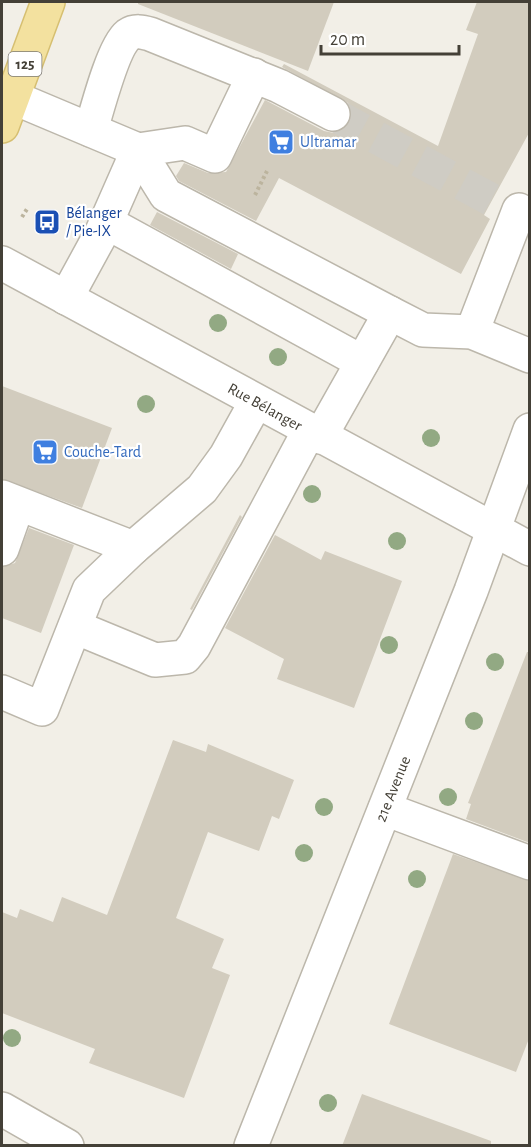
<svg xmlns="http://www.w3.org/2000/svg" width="531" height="1147" viewBox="0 0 531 1147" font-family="'Alegreya Sans',sans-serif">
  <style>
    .building { fill: #d2ccbe }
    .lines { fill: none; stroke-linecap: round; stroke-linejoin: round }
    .minor-tunnel { stroke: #cfccc4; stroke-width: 33; stroke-dasharray: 33 16; stroke-linecap: butt }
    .minor-casing { stroke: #bcb7ab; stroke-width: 36 }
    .major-casing { stroke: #d6bf71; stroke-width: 36 }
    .path { stroke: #bcb49e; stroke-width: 4; stroke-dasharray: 3 3; stroke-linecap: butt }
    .minor { stroke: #fff; stroke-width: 33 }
    .major { stroke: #f3e19f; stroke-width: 33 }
    .tree { fill: #92a983 }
    .labels { text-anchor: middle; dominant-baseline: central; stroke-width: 4.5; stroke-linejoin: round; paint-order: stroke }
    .shield { fill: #fff; stroke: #7c7973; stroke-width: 1.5 }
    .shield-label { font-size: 15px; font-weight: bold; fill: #444037 }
    .shop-label { font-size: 16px; fill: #366cbe; stroke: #fff; text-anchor: start }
    .transit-label { font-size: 16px; fill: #164399; stroke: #fff; text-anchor: start }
    .street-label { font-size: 16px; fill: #444037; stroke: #fff }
  </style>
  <rect width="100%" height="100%" fill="#f2efe7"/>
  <g class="building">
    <polygon points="138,2 334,2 308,71 138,4"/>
    <polygon points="477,2 530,2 530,131 484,215 490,219 461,274 279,178 256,221 179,181 176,176 184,163 208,173 226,172 265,100 324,131 334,133 344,129 350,122 352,114 348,103 282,67 284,64 438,146 478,34 466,30"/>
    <polygon points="157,212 238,254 231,269 150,225"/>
    <polygon points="2,386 112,428 82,508 2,479"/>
    <polygon points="240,515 242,517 192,610 190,609"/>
    <polygon points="29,528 74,545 41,633 2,618 2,567 15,563"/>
    <polygon points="275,535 321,560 325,551 402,581 354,708 277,679 284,659 225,628"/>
    <polygon points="527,652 530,652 530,843 466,819 471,804 468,803"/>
    <polygon points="173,740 206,752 208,744 294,780 279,819 272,816 259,851 208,832 176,918 224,939 212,968 230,975 184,1098 89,1063 95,1049 2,1013 2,912 17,918 20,909 53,922 62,897 107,915"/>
    <polygon points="453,854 530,881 530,1036 516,1072 389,1024"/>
    <polygon points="362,1094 491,1141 491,1146 342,1146"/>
  </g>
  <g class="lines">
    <polyline class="minor-tunnel" points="333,114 492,200"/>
    <g class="minor-casing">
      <g id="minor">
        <polyline points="254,75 215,156 185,143 138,150 166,195 390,313 423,330 472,332 530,356"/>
        <polyline points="12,97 138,150 101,234 66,298"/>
        <path d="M91,130C97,110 113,47 128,35C135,30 143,32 150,34L279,86L333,114"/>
        <polyline points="106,222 362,362"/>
        <polyline points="2,263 530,549"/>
        <polyline points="472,332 519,210"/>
        <polyline points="320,437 390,313"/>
        <polyline points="2,497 133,548 202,489 226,456 256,402"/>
        <polyline points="2,549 18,504"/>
        <polyline points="75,627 155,660 185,657 194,646 309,431"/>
        <polyline points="2,692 42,709 89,590 133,548"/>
        <polyline points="385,809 530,863"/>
        <polyline points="2,1109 67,1146"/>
        <polyline points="251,1146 471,591 530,430"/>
      </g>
    </g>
    <g class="major-casing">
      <polyline id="major" points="2,126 48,2"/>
    </g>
    <g class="path">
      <polyline points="255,195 267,171"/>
      <polyline points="22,217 27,209"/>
    </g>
    <use href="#minor" class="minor"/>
    <use href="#major" class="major"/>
  </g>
  <g class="tree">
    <circle cx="218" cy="323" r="9"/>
    <circle cx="278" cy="357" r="9"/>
    <circle cx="146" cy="404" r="9"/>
    <circle cx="431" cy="438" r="9"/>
    <circle cx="312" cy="494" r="9"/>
    <circle cx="397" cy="541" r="9"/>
    <circle cx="389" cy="645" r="9"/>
    <circle cx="495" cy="662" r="9"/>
    <circle cx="474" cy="721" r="9"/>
    <circle cx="448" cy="797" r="9"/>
    <circle cx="324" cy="807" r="9"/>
    <circle cx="304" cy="853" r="9"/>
    <circle cx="417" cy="879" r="9"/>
    <circle cx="12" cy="1038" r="9"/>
    <circle cx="328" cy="1103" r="9"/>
  </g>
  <defs>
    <g id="supermarket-square" transform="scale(1.35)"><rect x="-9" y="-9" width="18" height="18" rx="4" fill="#3f7fe0" stroke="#fff"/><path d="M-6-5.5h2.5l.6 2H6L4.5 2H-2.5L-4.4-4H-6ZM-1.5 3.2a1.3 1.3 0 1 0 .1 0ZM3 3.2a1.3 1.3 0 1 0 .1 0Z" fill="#fff"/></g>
    <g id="bus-square" transform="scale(1.35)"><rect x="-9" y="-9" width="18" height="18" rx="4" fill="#1a4fb4" stroke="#fff"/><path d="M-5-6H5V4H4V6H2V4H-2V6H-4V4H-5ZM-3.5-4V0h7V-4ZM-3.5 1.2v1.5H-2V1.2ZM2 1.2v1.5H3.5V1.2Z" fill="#fff"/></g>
  </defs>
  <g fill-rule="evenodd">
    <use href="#supermarket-square" x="281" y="142"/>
    <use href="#bus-square" x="47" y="222"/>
    <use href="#supermarket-square" x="45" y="452"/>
  </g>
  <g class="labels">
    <rect class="shield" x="8.5" y="52" width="33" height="24" rx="4.5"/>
    <g class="shield-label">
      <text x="25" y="64">125</text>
    </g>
    <g class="shop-label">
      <text x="300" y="142">Ultramar</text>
      <text x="64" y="452">Couche-Tard</text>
    </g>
    <g class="transit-label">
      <text x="66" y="213">Bélanger<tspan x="66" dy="18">/ Pie-IX</tspan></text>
    </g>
    <g class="street-label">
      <text transform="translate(265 407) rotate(29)">Rue Bélanger</text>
      <text transform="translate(393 789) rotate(-68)">21e Avenue</text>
    </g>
  </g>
  <rect width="531" height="1147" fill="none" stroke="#444037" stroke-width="6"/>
  <path d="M321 45v9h138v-9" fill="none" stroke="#444037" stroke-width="3"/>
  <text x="330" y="45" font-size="18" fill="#444037" stroke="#ffffff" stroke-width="4.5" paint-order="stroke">20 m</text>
</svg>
